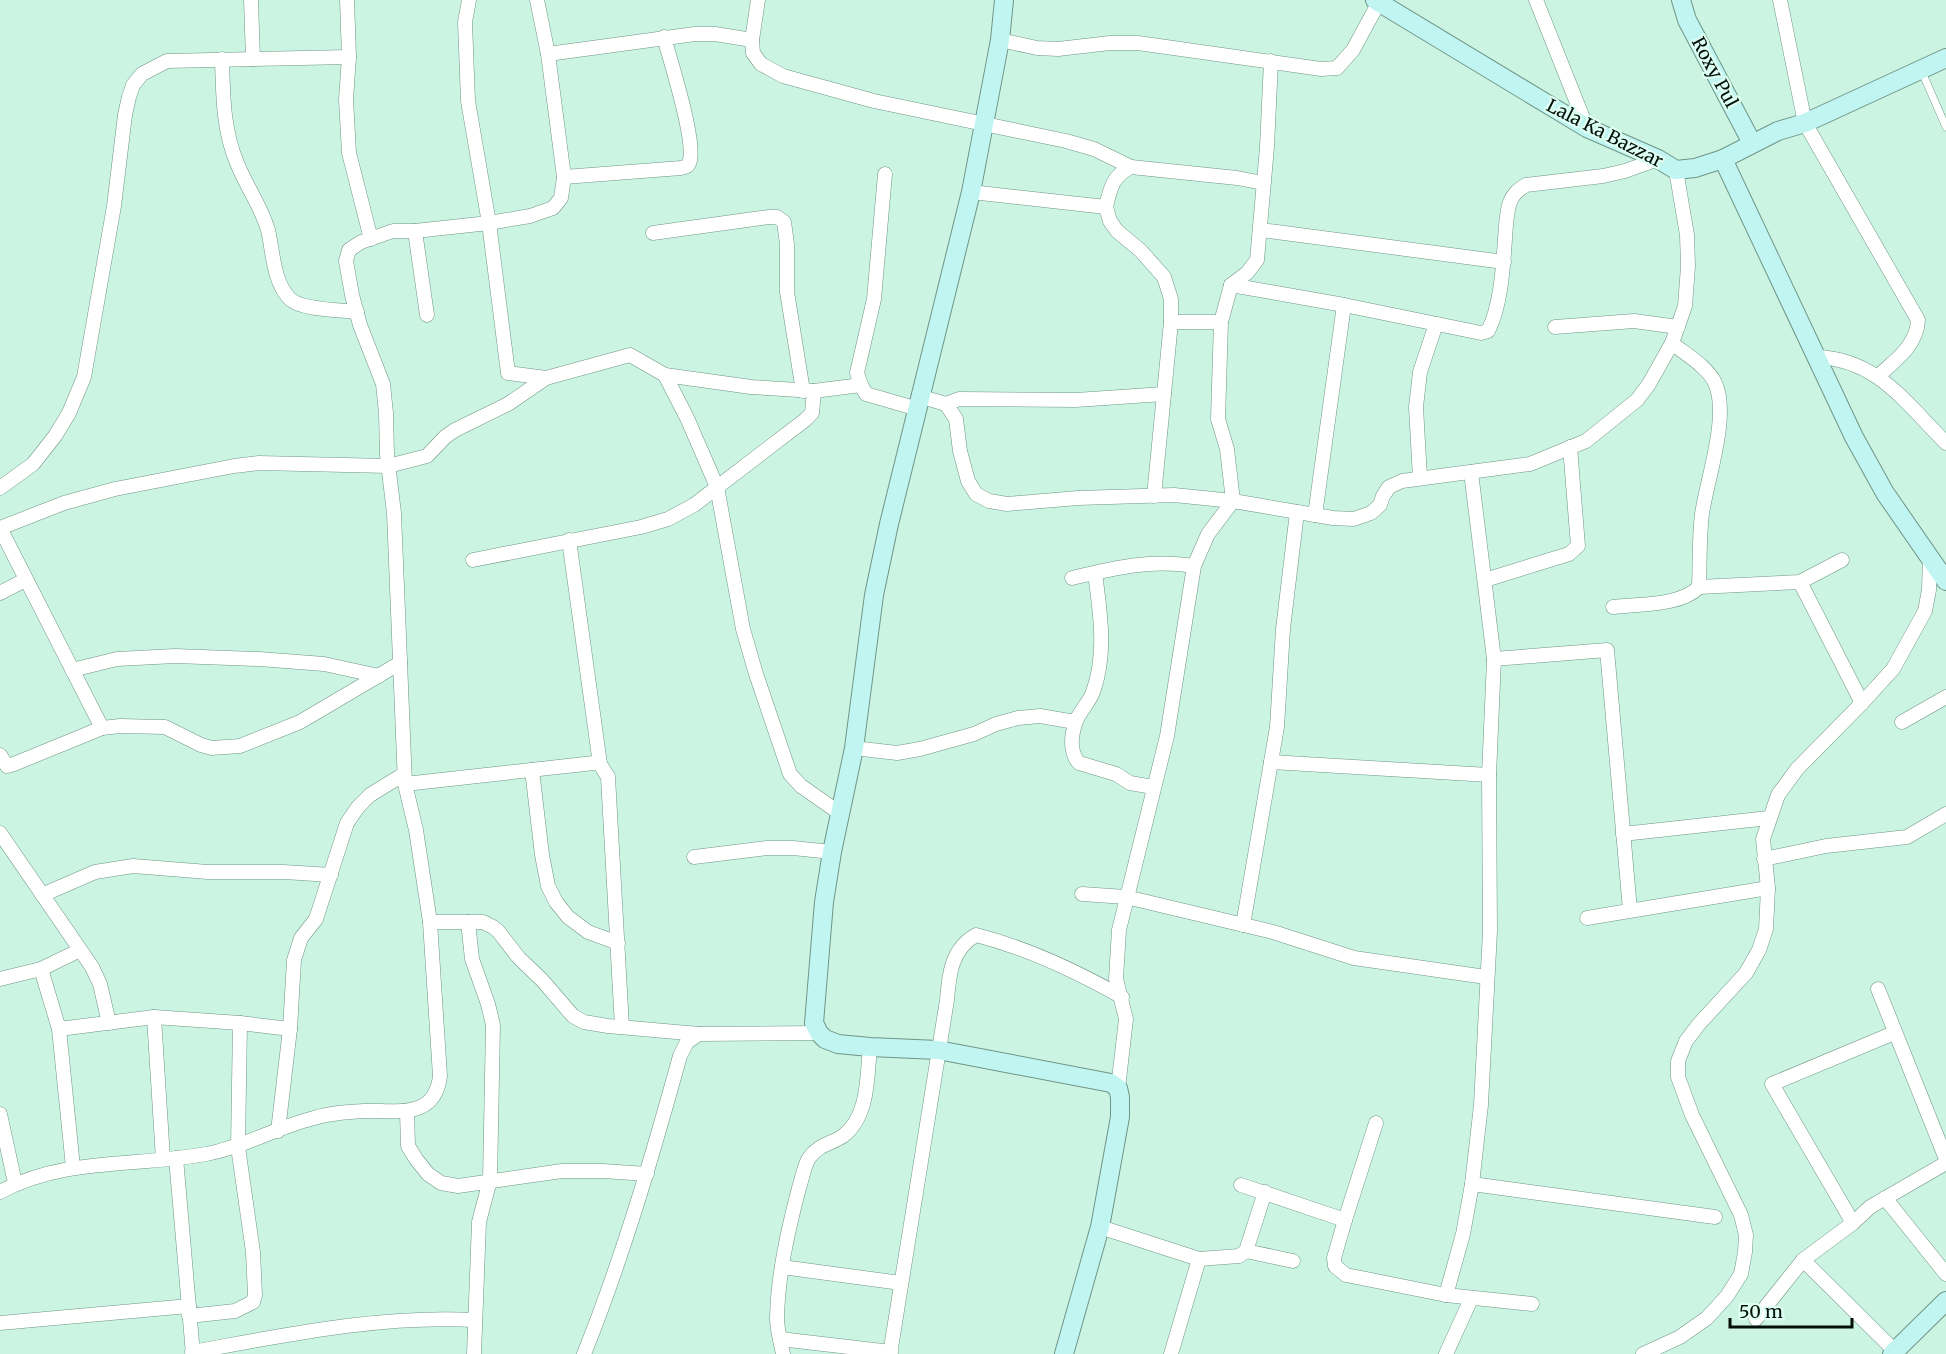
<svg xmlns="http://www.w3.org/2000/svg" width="1946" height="1354" viewBox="0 0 1946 1354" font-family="Merriweather,serif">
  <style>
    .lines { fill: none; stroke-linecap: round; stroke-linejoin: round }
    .lane-casing { stroke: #709586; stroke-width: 8 }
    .street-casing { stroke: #709586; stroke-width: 15 }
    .secondary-casing { stroke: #709586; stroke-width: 20 }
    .lane { stroke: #fff; stroke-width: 7 }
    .street { stroke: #fff; stroke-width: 14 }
    .secondary { stroke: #c0f5f2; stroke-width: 18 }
    .labels { text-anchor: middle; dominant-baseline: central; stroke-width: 4.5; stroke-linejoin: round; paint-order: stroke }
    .street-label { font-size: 18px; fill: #020f0a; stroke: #defff1 }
  </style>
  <rect width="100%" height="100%" fill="#cbf4e3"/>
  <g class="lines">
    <g class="lane-casing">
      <polyline id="lane" points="1922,72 1946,127"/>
    </g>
    <g class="street-casing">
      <g id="street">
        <polyline points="251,0 253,59"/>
        <polyline points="347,0 349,57 346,99 349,153 371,239"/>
        <polyline points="469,0 465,22 468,101 489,223 508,373 546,378 630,355 665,375 751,387 814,391 812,413 805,420 694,505 668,519 641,527 473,560"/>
        <polyline points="1536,0 1587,128"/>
        <path d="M1780,0L1805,123L1918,320C1917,345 1896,360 1878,376"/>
        <polyline points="752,40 753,53 761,64 783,76 874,101 1066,141 1094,149 1131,167"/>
        <polyline points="1000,40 1037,48 1058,49 1110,43 1138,43 1321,69 1337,68 1353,50 1379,2"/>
        <polyline points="548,54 695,34 715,34 752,40 758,0"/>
        <path d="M222,59C223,94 223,130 237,163C246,186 261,206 268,230C273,251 273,282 290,299C301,310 341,310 357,312"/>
        <polyline points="885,174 874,299 857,373 861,385 866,394 918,409"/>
        <path d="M564,177L681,168C686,167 689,166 690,160C695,138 671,63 664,37"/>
        <path d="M971,192L1106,207C1110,189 1113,175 1131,167L1237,178L1263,183"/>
        <polyline points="1106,207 1110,221 1117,231 1141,251 1164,277 1171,299 1171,322 1154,496"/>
        <polyline points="1261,230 1504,262"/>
        <polyline points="415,231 427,315"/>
        <polyline points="653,233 769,217 777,217 784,222 787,244 787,292 803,391"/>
        <path d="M1231,285L1344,305L1481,333L1488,331C1501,306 1503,267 1505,239C1506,227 1506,213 1510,202C1513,194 1518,190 1526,185L1603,176L1625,171L1658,159"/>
        <polyline points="1171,322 1221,322"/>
        <polyline points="1555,327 1634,321 1678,327"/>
        <path d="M1816,357C1877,359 1905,402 1946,443"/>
        <polyline points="665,375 687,418 717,487 743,629 756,674 790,774 801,786 841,814"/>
        <polyline points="814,391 861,385"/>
        <polyline points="922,397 946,404 956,419 960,451 968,481 976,494 989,501 1007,504 1078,498 1174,495 1233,501 1333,518 1354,519 1371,513 1380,505 1383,496 1389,487 1402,481 1530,464 1586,441 1637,400 1649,384 1672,343 1685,306 1688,266 1687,235 1676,170"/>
        <polyline points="946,404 959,399 1076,400 1164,394"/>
        <polyline points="1420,478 1416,407 1420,372 1436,324"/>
        <polyline points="0,488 33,464 55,436 69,413 84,377 114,206 125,115 129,97 133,85 142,74 167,61 349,57"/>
        <polyline points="1315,515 1344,305"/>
        <polyline points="0,528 64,503 115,489 234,466 259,463 388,466 427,456 445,437 455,430 508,404 546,378"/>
        <polyline points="0,528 102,728"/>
        <polyline points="569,540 600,764"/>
        <path d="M1095,573C1100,612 1107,653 1093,692C1089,703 1078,713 1075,724C1071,737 1070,753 1079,763L1116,774L1130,783L1153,787"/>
        <path d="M1072,578C1114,568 1150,559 1194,566"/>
        <polyline points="1485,580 1569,554 1578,546 1570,447"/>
        <polyline points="1800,582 1862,703"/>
        <polyline points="1699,587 1800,582 1842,560"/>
        <polyline points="0,593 25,580"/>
        <path d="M1613,607C1639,604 1681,606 1699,587C1700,563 1699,538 1702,514C1707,479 1730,415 1715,383C1708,367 1685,354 1672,343"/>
        <polyline points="1494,659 1607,650 1630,910"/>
        <polyline points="72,670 117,659 175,656 259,659 324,664 379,676"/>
        <polyline points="1902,722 1946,697"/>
        <polyline points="854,748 897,753 920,749 974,734 996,724 1018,718 1040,716 1075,722"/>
        <polyline points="0,755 7,766 14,764 102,728 120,726 165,727 201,745 212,748 240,746 300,722 400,663"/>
        <polyline points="1271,762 1489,775"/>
        <polyline points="532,770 542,855 548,886 556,902 568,917 588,932 618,943"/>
        <polyline points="405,784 594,763 600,764 608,777 622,1027"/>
        <polyline points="0,833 92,967 100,984 109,1023"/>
        <polyline points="1623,834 1769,818"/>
        <polyline points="694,857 767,848 793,848 832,852"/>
        <polyline points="1764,859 1826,846 1907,837 1946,814"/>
        <polyline points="1082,894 1126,897 1273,932 1354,958 1486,977"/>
        <polyline points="42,895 95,872 133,866 208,872 284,872 331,875"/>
        <polyline points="1587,918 1768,888"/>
        <polyline points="430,922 483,922 493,927 498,931 519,958 542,980 573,1016 584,1022 608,1026 699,1034"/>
        <polyline points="468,922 472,959 488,1004 493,1025 490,1180 479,1222 474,1354"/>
        <polyline points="1243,925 1277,727 1283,629 1297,512"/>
        <polyline points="41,969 59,1029 73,1167"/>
        <polyline points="0,979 41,969 80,950"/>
        <polyline points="1878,989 1946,1159"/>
        <polyline points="154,1017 163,1159"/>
        <polyline points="59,1029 154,1017 240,1023 290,1029"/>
        <polyline points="1118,1088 1126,1019 1116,979 1119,930 1167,736 1194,566 1208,534 1233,501 1227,449 1218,419 1221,322 1231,285 1247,273 1257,260 1267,147 1271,61"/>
        <polyline points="407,1112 408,1146 416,1159 428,1174 441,1183 458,1186 562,1171 603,1171 647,1174"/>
        <polyline points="0,1114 15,1183"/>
        <polyline points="1376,1123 1345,1220 1334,1258 1335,1266 1346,1275 1446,1295 1532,1304"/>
        <polyline points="278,1131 290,1029 294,960 301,938 316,919 347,823 358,807 370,795 404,774"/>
        <polyline points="176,1158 193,1354"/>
        <polyline points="1472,1184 1715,1217"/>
        <polyline points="1241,1185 1345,1220"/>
        <path d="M0,1192C64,1157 137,1167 206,1154C244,1147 277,1127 314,1118C330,1113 347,1112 364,1111C396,1110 435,1120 440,1076L430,922L416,830L405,784L394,513L387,455L386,413L383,384L360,325L352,295L346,261L349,250L361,242L393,231H415L489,223L530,216L553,208L561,198L564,177L548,54L537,0"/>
        <polyline points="1885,1198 1946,1274"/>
        <polyline points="1853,1223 1772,1084 1894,1033"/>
        <polyline points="1100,1227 1199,1259 1171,1354"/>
        <polyline points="1246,1251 1293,1261"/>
        <polyline points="1199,1259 1239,1256 1246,1251 1265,1192"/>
        <polyline points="1803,1260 1898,1354"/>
        <polyline points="782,1267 901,1283"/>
        <polyline points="1446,1295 1463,1234 1472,1184 1481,1105 1490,931 1489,775 1494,659 1471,472"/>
        <polyline points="189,1316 235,1311 253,1302 255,1295 253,1252 238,1147 240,1023"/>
        <polyline points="1756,1319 1803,1260 1853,1223 1870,1207 1946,1163"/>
        <polyline points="0,1323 189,1306"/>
        <polyline points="780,1339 891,1352"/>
        <path d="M192,1352C286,1335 380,1315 475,1320"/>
        <path d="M584,1354C623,1257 652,1157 680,1056L687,1042L699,1034L819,1033"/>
        <path d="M783,1354C781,1343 777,1330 777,1318C778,1274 788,1230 799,1188C802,1179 804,1166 809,1158C819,1144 831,1144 843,1136C869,1116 867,1077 870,1047"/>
        <path d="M890,1354L947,1000C949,975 951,949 976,935C1027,948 1076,971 1122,997"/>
        <polyline points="1446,1354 1471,1299"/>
        <polyline points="1643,1354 1680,1337 1707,1318 1727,1296 1741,1274 1745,1252 1746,1235 1741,1215 1692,1115 1678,1077 1678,1061 1686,1041 1699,1024 1746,973 1759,950 1766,929 1768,888 1763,839 1778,795 1797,769 1862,703 1893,669 1925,611 1929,590 1930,558"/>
      </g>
    </g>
    <g class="secondary-casing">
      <g id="secondary">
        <polyline points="1004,0 1000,40 971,192 889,524 874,595 854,748 832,852 824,902 814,1023 819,1033 825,1039 838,1044 870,1047 938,1050 1111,1083 1118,1088 1120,1097 1120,1117 1100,1227 1064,1354"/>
        <polyline points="1375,0 1587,128 1658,159 1676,170 1695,168 1723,159 1778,131 1805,123 1946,58"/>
        <polyline points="1681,0 1687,20 1752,143"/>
        <polyline points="1723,159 1854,437 1885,493 1946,581"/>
        <polyline points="1892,1354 1946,1301"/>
      </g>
    </g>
    <use href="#lane" class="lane"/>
    <use href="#street" class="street"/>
    <use href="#secondary" class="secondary"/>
  </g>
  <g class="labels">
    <g class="street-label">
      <text transform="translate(1715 72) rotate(62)">Roxy Pul</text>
      <text transform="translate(1605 133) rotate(27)">Lala Ka Bazzar</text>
    </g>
  </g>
  <path d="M1730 1318v9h122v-9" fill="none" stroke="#020f0a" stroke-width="3"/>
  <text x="1739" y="1318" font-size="18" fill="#020f0a" stroke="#defff1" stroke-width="4.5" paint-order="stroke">50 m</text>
</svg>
